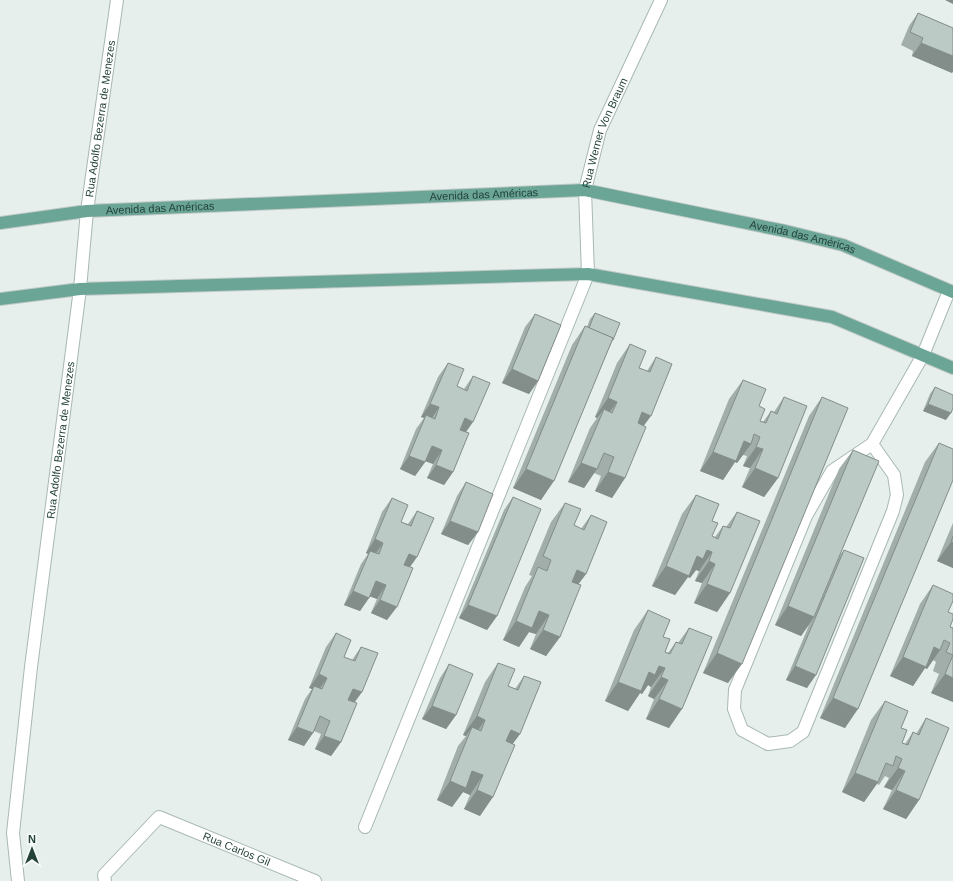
<svg xmlns="http://www.w3.org/2000/svg" width="953" height="881" viewBox="0 0 953 881" font-family="Helvetica,sans-serif">
  <style>
    .lines { fill: none; stroke-linecap: round; stroke-linejoin: round }
    .minor-casing { stroke: #a8b8b2; stroke-width: 14 }
    .major-casing { stroke: #c2cac8; stroke-width: 14 }
    .minor { stroke: #fff; stroke-width: 12 }
    .major { stroke: #6aa596; stroke-width: 12 }
    .wall { fill: #a1aea9 }
    .shaded-wall { fill: #838d89 }
    .building { fill: #bbcac4; stroke: #838d89 }
    .labels { text-anchor: middle; dominant-baseline: central; stroke-width: 3.5; stroke-linejoin: round; paint-order: stroke }
    .street-label { font-size: 11px; fill: #24423a; stroke: #f7fbf9 }
  </style>
  <rect width="100%" height="100%" fill="#e6efeb"/>
  <g class="lines">
    <g class="minor-casing">
      <g id="minor">
        <polyline points="872,444 894,475 897,495 893,511 803,732 790,741 768,744 742,730 734,709 735,690 806,516 832,471 872,444 923,355 949,291"/>
        <path id="s1" d="M365,827L588,274L585,190L600,130L661,0"/>
        <path id="s2" d="M18,881L13,833L31,667L80,289L87,211L117,0"/>
        <path id="s3" d="M105,881L104,875L159,817L315,881"/>
      </g>
    </g>
    <g class="major-casing">
      <g id="major">
        <path id="s4" d="M0,223L87,211L585,190L785,231L843,245L953,292"/>
        <polyline points="0,299 80,289 588,274 832,317 953,368"/>
      </g>
    </g>
    <use href="#minor" class="minor"/>
    <use href="#major" class="major"/>
  </g>
  <g class="wall">
    <polygon points="918,13 953,28 953,71 952,73 912,56 913,51 901,45 909,26"/>
    <polygon points="595,313 613,340 612,342 541,500 513,488 572,345 585,326 587,327 590,319"/>
    <polygon points="535,314 538,381 529,394 502,383 525,327"/>
    <polygon points="630,344 639,368 647,371 656,357 644,426 625,478 612,498 595,491 601,476 594,473 584,488 568,482 590,428 597,418 595,417 617,363"/>
    <polygon points="448,363 457,386 464,389 473,376 466,432 453,472 444,485 427,478 433,464 426,461 415,476 400,469 416,429 424,418 421,417 438,377"/>
    <polygon points="743,380 759,406 760,421 763,422 771,411 774,412 784,397 778,478 764,497 742,487 750,468 743,466 747,456 743,455 737,463 735,462 723,480 700,471 729,399"/>
    <polygon points="935,387 946,420 923,411 930,394"/>
    <polygon points="822,397 728,683 703,673 809,416"/>
    <polygon points="939,443 845,728 820,718 925,462"/>
    <polygon points="853,450 840,555 844,550 807,688 786,680 809,625 801,636 775,625 839,469"/>
    <polygon points="466,482 478,532 468,545 441,534 457,496"/>
    <polygon points="696,495 712,521 712,536 715,537 723,526 726,527 737,512 730,593 717,612 694,603 702,583 695,581 699,571 696,570 690,578 688,577 675,595 652,586 682,514"/>
    <polygon points="513,497 497,616 487,630 459,618 504,510"/>
    <polygon points="392,498 401,522 408,524 417,511 410,567 387,620 371,613 377,599 370,596 360,611 344,605 361,564 368,554 366,553 382,512"/>
    <polygon points="565,503 574,525 581,529 591,515 586,574 578,584 560,637 546,656 530,649 536,634 529,632 519,647 503,640 525,587 532,576 529,575 551,522"/>
    <polygon points="953,523 953,568 937,561"/>
    <polygon points="933,585 948,612 950,627 952,628 953,627 953,702 931,693 939,674 933,671 936,662 933,660 927,669 925,668 913,686 890,676 920,604"/>
    <polygon points="648,610 663,637 665,652 668,653 676,642 678,643 689,628 669,728 646,719 654,699 648,696 651,687 648,685 642,694 640,693 628,711 605,701 634,630"/>
    <polygon points="336,633 344,657 352,660 361,647 362,692 355,702 341,742 331,756 315,749 321,734 314,731 304,746 288,740 305,699 312,689 309,688 326,647"/>
    <polygon points="498,663 508,686 515,689 524,676 520,734 512,744 480,816 464,809 470,795 463,792 452,807 437,800 458,746 466,736 463,735 485,682"/>
    <polygon points="449,664 456,715 446,729 422,719 440,678"/>
    <polygon points="885,701 901,728 902,743 905,744 913,732 916,734 926,718 919,800 906,819 883,809 892,790 884,787 889,778 885,776 879,785 877,784 864,802 842,792 871,720"/>
  </g>
  <g class="shaded-wall">
    <polygon points="945,0 953,0 953,4"/>
    <polygon points="921,43 953,56 953,71 952,73 912,56"/>
    <polygon points="512,369 538,381 529,394 502,383"/>
    <polygon points="608,398 617,402 603,421 604,409 597,418 595,417"/>
    <polygon points="430,404 439,407 430,421 426,415 424,418 421,417"/>
    <polygon points="928,404 951,413 946,420 923,411"/>
    <polygon points="642,412 651,416 637,435 629,431"/>
    <polygon points="465,418 473,422 464,435 456,431"/>
    <polygon points="744,441 751,444 737,463 735,462 723,480 700,471 713,452"/>
    <polygon points="432,446 442,450 433,464 422,460"/>
    <polygon points="756,447 763,449 750,468 743,466"/>
    <polygon points="409,456 425,462 415,476 400,469"/>
    <polygon points="581,463 597,469 584,488 568,482"/>
    <polygon points="436,465 453,472 444,485 427,478"/>
    <polygon points="755,468 778,478 764,497 742,487"/>
    <polygon points="526,469 554,481 541,500 513,488"/>
    <polygon points="608,472 625,478 612,498 595,491"/>
    <polygon points="450,521 478,532 468,545 441,534"/>
    <polygon points="375,539 383,543 374,556 370,551 368,554 366,553"/>
    <polygon points="951,542 953,543 953,568 937,561"/>
    <polygon points="707,550 712,552 699,571 696,570 690,578 688,577 675,595 652,586 666,566 697,556"/>
    <polygon points="409,554 417,557 408,570 400,567"/>
    <polygon points="709,561 715,564 702,583 695,581"/>
    <polygon points="577,570 586,574 572,593 564,589"/>
    <polygon points="376,581 386,585 377,599 366,595"/>
    <polygon points="707,584 730,593 717,612 694,603"/>
    <polygon points="353,591 369,598 360,611 344,605"/>
    <polygon points="380,600 397,607 387,620 371,613"/>
    <polygon points="468,605 497,616 487,630 459,618"/>
    <polygon points="788,606 814,617 801,636 775,625"/>
    <polygon points="539,611 549,615 536,634 529,632 519,647 503,640 516,621"/>
    <polygon points="543,630 560,637 546,656 530,649"/>
    <polygon points="934,647 940,650 927,669 925,668 913,686 890,676 903,657"/>
    <polygon points="717,653 742,664 728,683 703,673"/>
    <polygon points="659,666 665,668 651,687 648,685 642,694 640,693 628,711 605,701 618,682"/>
    <polygon points="795,666 816,675 807,688 786,680"/>
    <polygon points="319,674 327,678 318,691 314,686 312,689 309,688"/>
    <polygon points="945,674 953,678 953,702 931,693"/>
    <polygon points="661,677 668,680 654,699 648,696"/>
    <polygon points="353,689 362,692 352,705 344,702"/>
    <polygon points="833,698 858,709 845,728 820,718"/>
    <polygon points="659,699 682,709 669,728 646,719"/>
    <polygon points="432,706 456,715 446,729 422,719"/>
    <polygon points="477,716 485,720 472,739 472,727 466,736 463,735"/>
    <polygon points="297,727 313,733 304,746 288,740"/>
    <polygon points="511,730 520,734 506,753 497,749"/>
    <polygon points="324,736 341,742 331,756 315,749"/>
    <polygon points="898,768 905,771 892,790 884,787"/>
    <polygon points="472,771 483,775 470,795 463,792 452,807 437,800 450,781"/>
    <polygon points="855,773 878,782 864,802 842,792"/>
    <polygon points="477,790 493,797 480,816 464,809"/>
    <polygon points="896,790 919,800 906,819 883,809"/>
  </g>
  <g class="building">
    <polygon points="918,13 953,28 953,56 921,43 923,38 910,32"/>
    <polygon points="595,313 620,323 613,340 613,338 589,328"/>
    <polygon points="535,314 561,325 538,381 512,369"/>
    <polygon points="585,326 613,338 554,481 526,469"/>
    <polygon points="630,344 646,351 639,368 650,372 656,357 672,364 651,416 642,412 638,423 646,427 625,478 608,472 614,457 604,453 597,469 581,463 604,409 612,413 617,402 608,398"/>
    <polygon points="448,363 464,369 457,386 467,391 473,376 490,383 473,422 465,418 460,430 469,433 453,472 436,465 442,450 432,446 425,462 409,456 426,415 435,419 439,407 430,404"/>
    <polygon points="743,380 766,389 759,406 765,409 760,421 766,423 771,411 777,414 784,397 807,406 778,478 755,468 763,449 756,447 760,437 754,434 751,444 744,441 736,461 713,452"/>
    <polygon points="935,387 953,395 953,408 951,413 928,404"/>
    <polygon points="822,397 848,408 742,664 717,653"/>
    <polygon points="939,443 953,449 953,480 858,709 833,698"/>
    <polygon points="853,450 879,461 814,617 788,606"/>
    <polygon points="466,482 493,494 478,532 450,521"/>
    <polygon points="696,495 719,504 712,521 718,523 712,536 718,539 723,526 730,528 737,512 760,521 730,593 707,584 715,564 709,561 712,552 707,550 703,559 697,556 689,576 666,566"/>
    <polygon points="513,497 541,509 497,616 468,605"/>
    <polygon points="392,498 408,505 401,522 411,526 417,511 434,518 417,557 409,554 404,565 413,568 397,607 380,600 386,585 376,581 369,598 353,591 370,551 379,554 383,543 375,539"/>
    <polygon points="565,503 581,509 574,525 584,530 591,515 607,522 586,574 577,570 572,582 581,585 560,637 543,630 549,615 539,611 532,628 516,621 538,567 547,571 551,560 543,556"/>
    <polygon points="953,536 953,543 951,542"/>
    <polygon points="844,550 864,558 816,675 795,666"/>
    <polygon points="933,585 953,594 953,601 948,612 953,614 953,619 950,627 953,628 953,678 945,674 953,655 946,652 950,643 944,640 940,650 934,647 926,667 903,657"/>
    <polygon points="648,610 670,620 663,637 670,639 665,652 670,654 676,642 682,644 689,628 712,637 682,709 659,699 668,680 661,677 665,668 659,666 655,675 649,672 641,691 618,682"/>
    <polygon points="336,633 351,640 344,657 355,661 361,647 378,653 362,692 353,689 348,700 357,703 341,742 324,736 330,721 320,716 313,733 297,727 314,686 322,689 327,678 319,674"/>
    <polygon points="498,663 515,669 508,686 518,690 524,676 541,682 520,734 511,730 506,741 515,745 493,797 477,790 483,775 472,771 466,788 450,781 472,727 481,731 485,720 477,716"/>
    <polygon points="449,664 473,674 456,715 432,706"/>
    <polygon points="885,701 908,711 901,728 907,730 902,743 908,745 913,732 919,735 926,718 949,728 919,800 896,790 905,771 898,768 902,759 896,756 893,766 886,763 878,782 855,773"/>
  </g>
  <g class="labels">
    <g class="street-label">
      <text stroke="none"><textPath href="#s2" startOffset="768">Rua Adolfo Bezerra de Menezes</textPath></text>
      <text stroke="none"><textPath href="#s1" startOffset="741">Rua Werner Von Braum</textPath></text>
      <text stroke="none"><textPath href="#s4" startOffset="485">Avenida das Américas</textPath></text>
      <text stroke="none"><textPath href="#s4" startOffset="161">Avenida das Américas</textPath></text>
      <text stroke="none"><textPath href="#s4" startOffset="809">Avenida das Américas</textPath></text>
      <text stroke="none"><textPath href="#s2" startOffset="444">Rua Adolfo Bezerra de Menezes</textPath></text>
      <text stroke="none"><textPath href="#s3" startOffset="170">Rua Carlos Gil</textPath></text>
    </g>
  </g>
  <g transform="translate(32 849)" stroke="#f7fbf9" stroke-width="3" paint-order="stroke">
  <path d="M0-3L7 15L0 10L-7 15Z" fill="#24423a"/>
  <text y="-6" font-size="11" font-weight="bold" text-anchor="middle" fill="#24423a">N</text>
  </g>
</svg>
